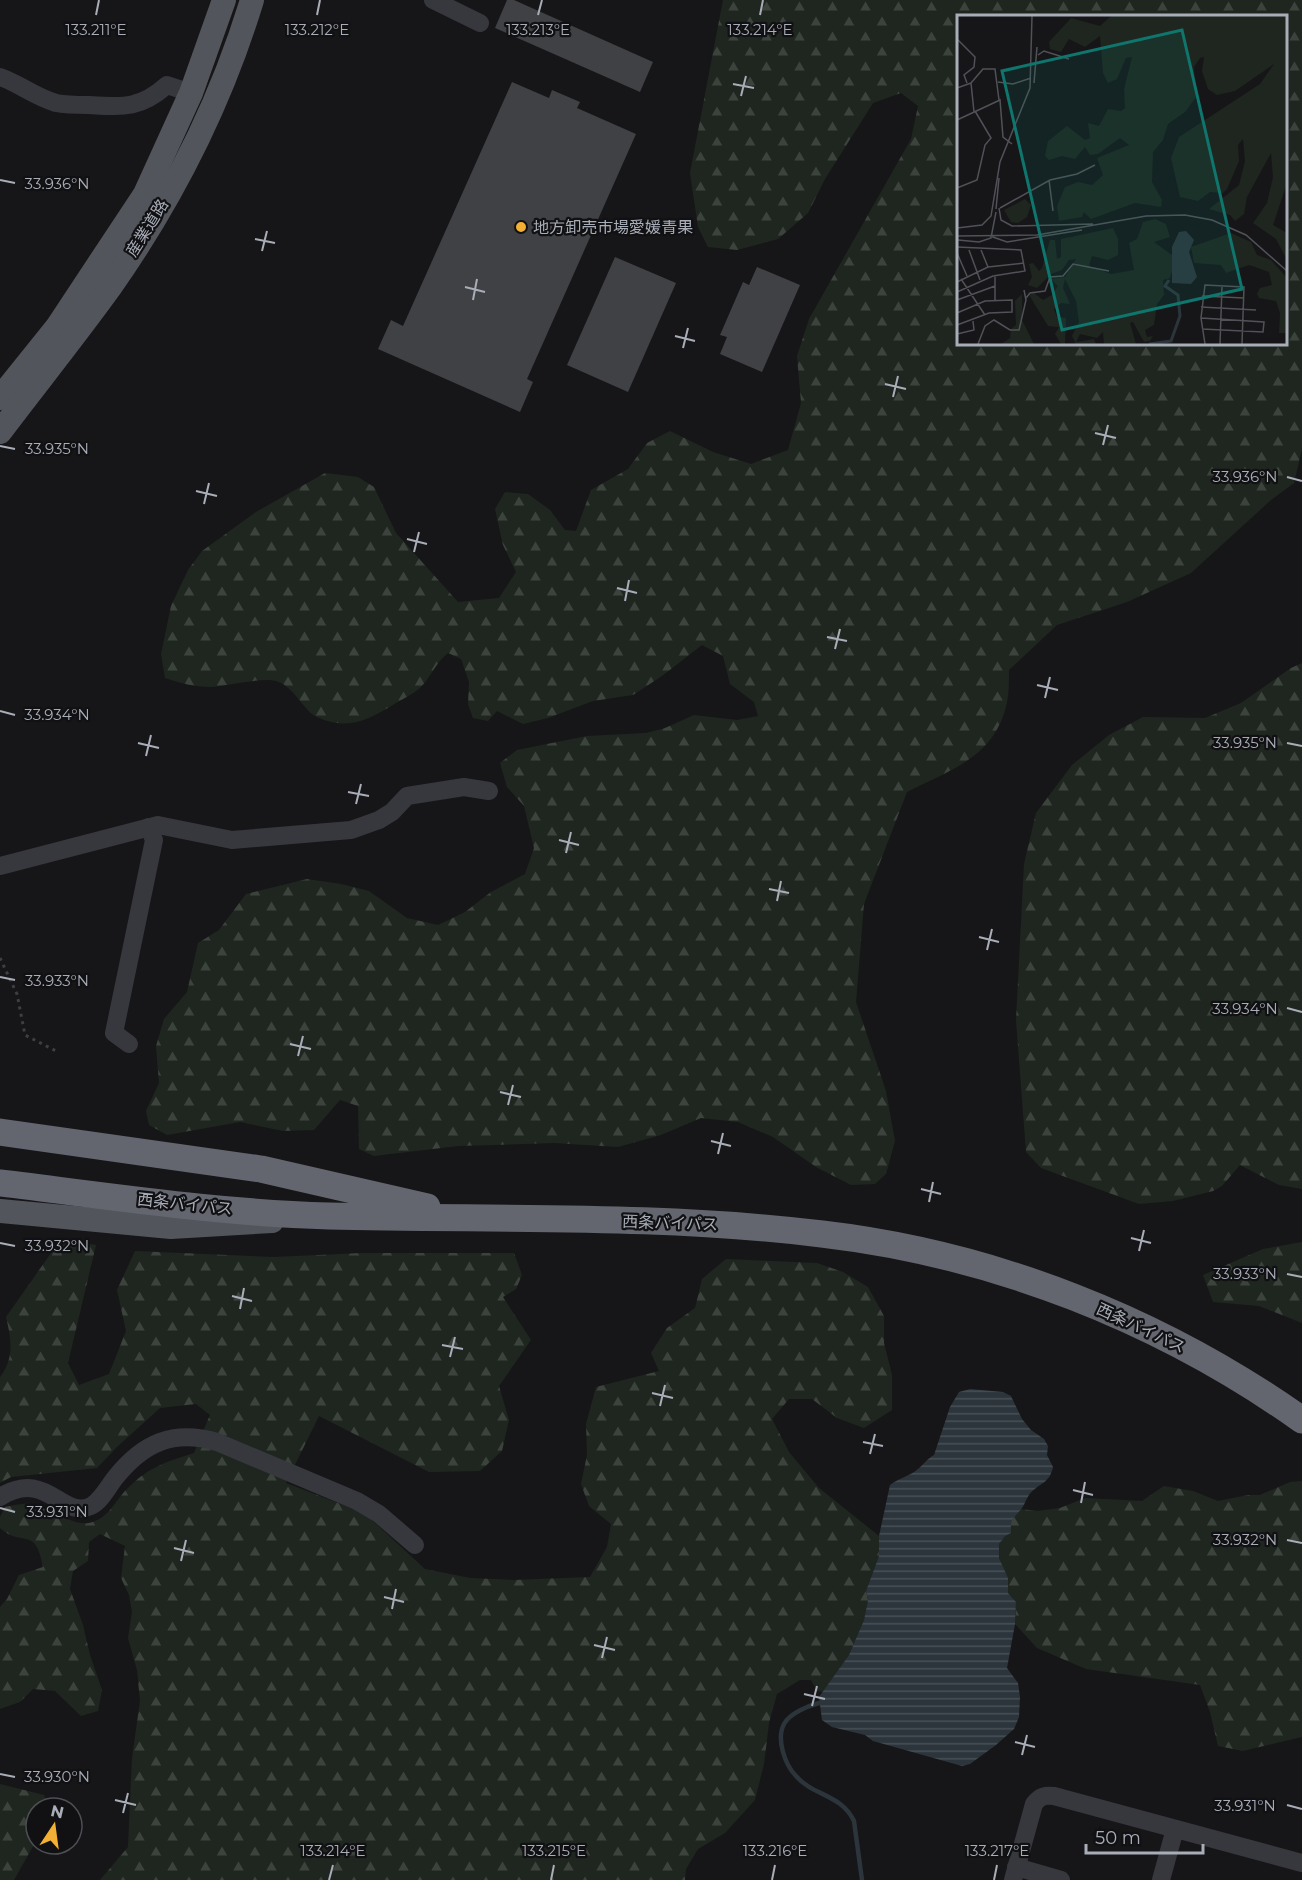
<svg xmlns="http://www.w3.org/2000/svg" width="1302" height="1880" viewBox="0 0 1302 1880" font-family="Montserrat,'Noto Sans JP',sans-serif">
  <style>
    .forest { fill: url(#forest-firs); fill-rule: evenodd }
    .water { fill: url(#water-rules) }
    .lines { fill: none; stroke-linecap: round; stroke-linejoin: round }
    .stream { stroke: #2c353c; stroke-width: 4.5 }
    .building { fill: #404145 }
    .path { stroke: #3d3f44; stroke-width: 3; stroke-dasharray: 3 4.5; stroke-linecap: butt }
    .minor { stroke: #37383d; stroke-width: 18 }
    .major { stroke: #53555c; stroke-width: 24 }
    .highway { stroke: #63666e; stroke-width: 27 }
    .ticks { fill: none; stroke: #a8adb8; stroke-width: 2 }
    .poi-dot { fill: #f2b134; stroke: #111113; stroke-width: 2 }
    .labels { text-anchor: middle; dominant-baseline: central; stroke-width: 4.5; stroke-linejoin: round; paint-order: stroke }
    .poi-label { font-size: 16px; fill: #a8adb8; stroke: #111113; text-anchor: start }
    .street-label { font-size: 16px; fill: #a8adb8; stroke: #111113 }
    .inset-river { fill: none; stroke: #2c353c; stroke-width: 3 }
    .inset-road { fill: none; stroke: #505258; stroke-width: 1.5 }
    .view { fill: #0f766e; fill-opacity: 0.15; stroke: #0f766e; stroke-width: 3 }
    .inset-edge { fill: none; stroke: #a8adb8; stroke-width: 3 }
    .ticks-label { font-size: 15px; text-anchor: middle; fill: #a8adb8; stroke: #111113; stroke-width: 4.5; stroke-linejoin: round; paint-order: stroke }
  </style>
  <defs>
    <pattern id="forest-firs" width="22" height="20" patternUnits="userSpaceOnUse" patternTransform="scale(1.5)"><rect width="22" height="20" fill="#1e261f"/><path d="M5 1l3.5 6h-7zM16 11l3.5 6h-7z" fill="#3c433d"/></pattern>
    <pattern id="water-rules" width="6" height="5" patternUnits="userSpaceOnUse" patternTransform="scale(1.5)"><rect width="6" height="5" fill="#2c353c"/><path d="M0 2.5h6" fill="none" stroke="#485056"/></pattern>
  </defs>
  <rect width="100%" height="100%" fill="#161618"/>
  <g class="forest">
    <path d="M723,0H1302V449L1294,483L1271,500L1191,573L1127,602L1057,625L1009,670C1009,680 1009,692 1007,702C996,757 950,770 907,792L864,904L856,1002L886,1091L895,1141L886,1174L875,1184L851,1185L816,1167L773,1137L738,1122L701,1118L661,1135L618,1147L554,1143L458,1146L374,1156L359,1149L358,1106L340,1100L314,1130L283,1131L240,1122L167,1135L149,1125L146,1111L159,1083L156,1046L164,1019L187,992L198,943L219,930L246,894L307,879L341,884L369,891L407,918L438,925L465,912L491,892L525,874L534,848L524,806L507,787L500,763L517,750L587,736L646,733L665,728L694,715L737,720L758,716L754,702L730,684L723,656L702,645L662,676L633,695L593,701L548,718L523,724L497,711L488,721L473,718L468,704L469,682L461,659L448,653C436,662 431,677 420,688C413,694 404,698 396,703C368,720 348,732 315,716C305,711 294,688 279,682C265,676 227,686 210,687C195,687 180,683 165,678L161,654L171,606L188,570L202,551L256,512L325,473L358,477L374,487L396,533L458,602L499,598L516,572L503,545L495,509L505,492L528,494L550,510L565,530L576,531L591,490L628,469L647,443L670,431L713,452L751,464L788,450L801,403L797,356L809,319L911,139L918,106L901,93L873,103L825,179L808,213L778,239L737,250L708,247L698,227L690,173ZM1286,16V344H958V16Z"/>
    <polygon points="1302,663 1302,1189 1279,1185 1240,1165 1222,1186 1213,1191 1173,1201 1139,1204 1041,1168 1026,1152 1016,1020 1024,864 1036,813 1072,765 1109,735 1143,717 1205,718 1241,703 1291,668"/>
    <path d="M61,1239L96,1245L68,1363L79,1385L109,1374L126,1331L117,1290L135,1251L274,1257L362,1253H514L522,1275L516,1289L503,1297L531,1340L499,1386L509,1420L502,1451L480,1471L429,1472L319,1416L286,1483L356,1510L373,1521L425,1569L470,1578L513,1580L590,1577L607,1547L611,1524L589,1506L581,1484L587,1455L586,1424L596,1387L659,1371L651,1353L667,1328L695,1308L702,1279L726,1259L817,1263L843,1272L868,1287L884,1316V1343L892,1375V1410L864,1428L837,1418L812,1399H789L772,1419L789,1452L819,1488L879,1536V1556L866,1591L868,1600L864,1620L849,1655L823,1692L817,1691L811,1680H800L777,1694L769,1723L764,1764L755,1800L725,1833L698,1849L686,1869L685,1880H100L128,1847L132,1758L140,1701L137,1670L128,1638L132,1612L129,1595L121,1578L125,1546L100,1534L89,1542L88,1561L73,1571L70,1589L83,1625L90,1655L102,1690L98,1711L81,1716L55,1691L33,1689L20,1702L0,1709V1607L7,1599L19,1575L43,1567C36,1525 22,1548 0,1528V1517L5,1507C12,1506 21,1503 28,1504C47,1506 71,1526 89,1523C109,1519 115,1500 129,1487C149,1467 168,1461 194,1453L210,1415L196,1404L160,1408L118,1446L97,1468L11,1477L0,1483V1377C15,1358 11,1338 6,1317Z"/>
    <polygon points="1302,1242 1302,1323 1259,1306 1213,1302 1203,1275 1263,1249"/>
    <polygon points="1302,1481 1302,1737 1243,1751 1218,1746 1210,1712 1200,1685 1086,1669 1037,1648 1015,1624 1016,1602 1008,1593 1007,1578 999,1558 999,1544 1014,1514 1021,1509 1037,1511 1060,1508 1085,1498 1142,1501 1164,1486 1193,1491 1218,1501 1248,1495 1260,1495 1290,1482"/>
    <polygon points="0,1784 44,1795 47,1802 47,1808 36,1808 36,1841 14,1880 0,1880"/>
  </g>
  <path class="water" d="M970,1389L1003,1392L1011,1396L1022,1419L1031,1430L1044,1439L1048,1446L1047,1455L1053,1467C1049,1485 1039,1482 1029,1495C1026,1499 1025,1504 1022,1508C1014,1519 1010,1517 1011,1533L1005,1536L999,1544V1558L1008,1578V1593L1016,1602L1015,1624L1007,1668L1018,1683L1020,1697L1019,1717L1014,1729L996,1745L970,1764L962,1766L873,1741L865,1735L832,1727L822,1720L819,1697L849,1655L864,1620L868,1600L866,1591L879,1556V1536L890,1485C899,1478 910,1476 918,1469C924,1464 927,1459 934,1455L950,1407L959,1392Z"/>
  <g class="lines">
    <path class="stream" d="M819,1703C808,1706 790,1713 784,1724C776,1739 785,1765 796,1776C813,1796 841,1794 854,1821L862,1880"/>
  </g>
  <g class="building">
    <polygon points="507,0 514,0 653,62 640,92 495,28"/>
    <polygon points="512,82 549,98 552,90 580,102 577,108 636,134 527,379 533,382 520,412 378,349 391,320 403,326"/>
    <polygon points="615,257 676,283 628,392 567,365"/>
    <polygon points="757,267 800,285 762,372 720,354 727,337 720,335 743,282 749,285"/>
  </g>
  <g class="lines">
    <polyline class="path" points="0,958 17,994 25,1035 58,1052"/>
    <g class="minor">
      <polyline points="433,0 480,23"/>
      <path d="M0,77C20,84 35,97 56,103C66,105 78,105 89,105C123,107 140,109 167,85L191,93"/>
      <polyline points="0,866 158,825 232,840 351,830 379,820 392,812 407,796 464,787 489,791"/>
      <polyline points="129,1044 114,1033 154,840 149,827"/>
      <path d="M0,1497C47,1468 62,1520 91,1506C101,1501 108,1487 115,1478C143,1443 173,1429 217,1442L357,1501L379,1514L415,1545"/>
      <polyline points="1016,1867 1061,1880"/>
      <path d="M1013,1880L1034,1804C1040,1796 1045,1795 1054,1796L1302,1863"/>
      <polyline points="1161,1880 1175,1829"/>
    </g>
    <g class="major">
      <polyline points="0,398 57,327 145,194 191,93 224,0"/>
      <path d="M0,432C37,383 75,336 111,286C172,199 221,102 252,0"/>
      <polyline points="0,1211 171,1227 272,1221"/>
    </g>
    <g class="highway">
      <polyline points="0,1132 261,1169 427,1207"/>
      <path d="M0,1183C109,1196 219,1213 329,1216C493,1220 659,1214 822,1234C994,1254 1161,1320 1302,1420"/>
    </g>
  </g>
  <path class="ticks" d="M96,15L99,0M317,15L320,0M538,15L542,0M760,15L763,0M733,84L754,88M741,96L746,76M0,180L15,183M255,239L275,243M262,251L267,231M465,287L485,292M473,300L477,279M675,336L695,341M683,348L688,328M885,384L906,389M893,397L898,376M1095,433L1116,438M1103,445L1108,425M0,446L15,449M1287,477L1302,481M196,491L217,496M204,504L209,483M407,539L427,544M414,552L419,532M617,588L637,593M625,601L629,580M827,637L847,641M835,649L840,629M1037,685L1058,690M1045,698L1050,677M0,711L15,715M138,743L159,748M1287,743L1302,746M146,756L151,735M348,792L369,796M356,804L361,784M559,840L579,845M566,853L571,832M769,889L789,893M777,901L781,881M979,937L999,942M987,950L992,929M0,977L15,980M1287,1008L1302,1012M290,1044L311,1049M298,1056L303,1036M500,1092L521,1097M508,1105L513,1085M711,1141L731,1146M718,1154L723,1133M921,1189L941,1194M929,1202L933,1182M1131,1238L1151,1243M0,1243L15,1246M1139,1251L1144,1230M1287,1274L1302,1277M232,1296L252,1301M240,1309L244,1288M442,1345L463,1349M450,1357L455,1337M652,1393L673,1398M660,1406L665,1385M863,1442L883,1446M870,1454L875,1434M1073,1490L1093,1495M1081,1503L1085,1482M0,1508L15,1512M1287,1540L1302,1543M174,1548L194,1553M181,1561L186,1540M384,1597L404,1602M392,1609L396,1589M594,1645L615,1650M602,1658L607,1637M804,1694L825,1699M812,1706L817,1686M1015,1742L1035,1747M1022,1755L1027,1735M0,1774L15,1777M115,1800L136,1805M1287,1805L1302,1809M123,1813L128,1793M329,1880L333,1865M551,1880L554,1865M772,1880L775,1865M994,1880L997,1865"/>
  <circle class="poi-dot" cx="521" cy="227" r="6"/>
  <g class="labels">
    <g class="poi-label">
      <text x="533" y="227">地方卸売市場愛媛青果</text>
    </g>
    <g class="street-label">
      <text transform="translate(147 228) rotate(-58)">産業道路</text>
      <text transform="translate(185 1204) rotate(6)">西条バイパス</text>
      <text transform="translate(670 1223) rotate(2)">西条バイパス</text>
      <text transform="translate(1141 1328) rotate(25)">西条バイパス</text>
    </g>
  </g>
  <g transform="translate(957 15)">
    <rect width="330" height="330" fill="#161618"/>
    <path d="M154,1H330V168L316,210L330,218V245L319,224L296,208L310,188L316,162L314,138L290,182L287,199L278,206L273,200L252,194L282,170L288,146L286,124L281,130L282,146L270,174L266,178L253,177L241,186L223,182L214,143L222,122L303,69L317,49L278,76L260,80L251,74L245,56L247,42L243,43L237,52L239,82L228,97L211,109L206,125L196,137L195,167L205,185L204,192L178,188L134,204L127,197L125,202L102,206L100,191L108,172L121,167L135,170L146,160L140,143L172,130L163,123L141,139L133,140L128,132L118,144L105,141L92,145L88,141L91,126L110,111L128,125L133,123L131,108L142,111L151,94L164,96L168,93L167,74L175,42L169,43L160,64L151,68L146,58L143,21L128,32L112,24L104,37L93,34L92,27L114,3L143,11ZM68,184L74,190L70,202L61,208L54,207L47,195ZM198,204L209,209L213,222L197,227L215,240L216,252L213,263L206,265L207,280L200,289L197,310L188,315L190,322L196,321L193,326L187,327L176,307L173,308L179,329H147L146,317L140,323L123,319L119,327L137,324L139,329H119L115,321L122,307L119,286L108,264L106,273L113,289L104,288L97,294L100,302L109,303L108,329H104L98,319L102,312L91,311L72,280L77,278L86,285L95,280L101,271L94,264L108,262L119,244L112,245L105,255L94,259L80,273L71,270L75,262L72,249L76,248L82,256L85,253L93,225H98L100,244L104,242V224L156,213L161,224V240L151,245L135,241L132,251L154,259L177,255L172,228L180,224L186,207ZM274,218L294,227L300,240L314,245L330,263V318H322L323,298L319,286L302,283L300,279L303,273L315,270L312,257L292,250L269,258L264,250L237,248L234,232ZM65,279V305L77,329H44L53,323L54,314L59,310L58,286Z" fill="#1e261f"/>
    <path d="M229,216L237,225L232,237L240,262L234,269L215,268V232L222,217Z" fill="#2c353c"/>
    <path class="inset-river" d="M192,329L214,326L223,301L221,280L208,271L212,265"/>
    <path class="inset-road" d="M0,24L18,42L17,52L7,60L10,68M81,40L87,36L112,44M41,67L56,69L74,63M14,68L26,54H38L42,85M77,68L80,32M0,73L14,68L17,97M0,105L43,85L46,122L55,129M92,165L96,196M0,173L20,165L28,130L34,123L18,96M42,193L44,205L55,211L136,209M43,193L93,165L120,159L138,150M39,194L42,163M0,213L25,210L34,201L43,147L73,73L75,1M0,221L80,220L189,201L228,200L255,205L289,220L330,256M33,221L50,227L125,215M1,225L22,227L34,223L39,197M0,232L64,235L68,256L36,261L0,277M12,235L23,265M24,235L31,252M0,238L10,261M38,260V285M4,264L28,300M0,267L31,252L67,248M245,281L287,283M69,283L73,278L88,276L93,262L106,261L116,249L152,256M0,285L38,271M244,292L299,295M0,298L28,286L55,285V297L32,298L0,310M244,303L307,307L306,317L245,314M0,319L17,315L16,306M21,329L28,311L37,305L53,315H62L69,285L67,275M248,329L244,303L248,270L287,272L285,329M263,329L265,271"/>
    <path class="view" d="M225,15L285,274L105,315L45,56Z"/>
    <rect width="330" height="330" class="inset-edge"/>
  </g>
  <g class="ticks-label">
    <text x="317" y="35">133.212°E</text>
    <text x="538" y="35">133.213°E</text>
    <text x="760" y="35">133.214°E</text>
    <text x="96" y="35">133.211°E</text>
    <text x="57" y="189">33.936°N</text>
    <text x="57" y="454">33.935°N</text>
    <text x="1245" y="482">33.936°N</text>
    <text x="57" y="720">33.934°N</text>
    <text x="1245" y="748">33.935°N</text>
    <text x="57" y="986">33.933°N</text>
    <text x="1245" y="1014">33.934°N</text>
    <text x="57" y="1251">33.932°N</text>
    <text x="1245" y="1279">33.933°N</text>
    <text x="57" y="1517">33.931°N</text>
    <text x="1245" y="1545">33.932°N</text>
    <text x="57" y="1782">33.930°N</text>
    <text x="1245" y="1811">33.931°N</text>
    <text x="333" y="1856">133.214°E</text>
    <text x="554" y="1856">133.215°E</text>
    <text x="775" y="1856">133.216°E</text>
    <text x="997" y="1856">133.217°E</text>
  </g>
  <g transform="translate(54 1826) rotate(13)"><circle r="28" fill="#111113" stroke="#4d4f55" stroke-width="1.5"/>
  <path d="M0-4.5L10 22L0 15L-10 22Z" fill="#f2b134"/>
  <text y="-9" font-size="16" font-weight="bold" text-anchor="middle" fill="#a8adb8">N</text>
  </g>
  <path d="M1086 1844v9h117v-9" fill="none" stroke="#a8adb8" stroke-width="3"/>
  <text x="1095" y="1844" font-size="18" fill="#a8adb8" stroke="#111113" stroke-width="4.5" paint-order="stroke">50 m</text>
</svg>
